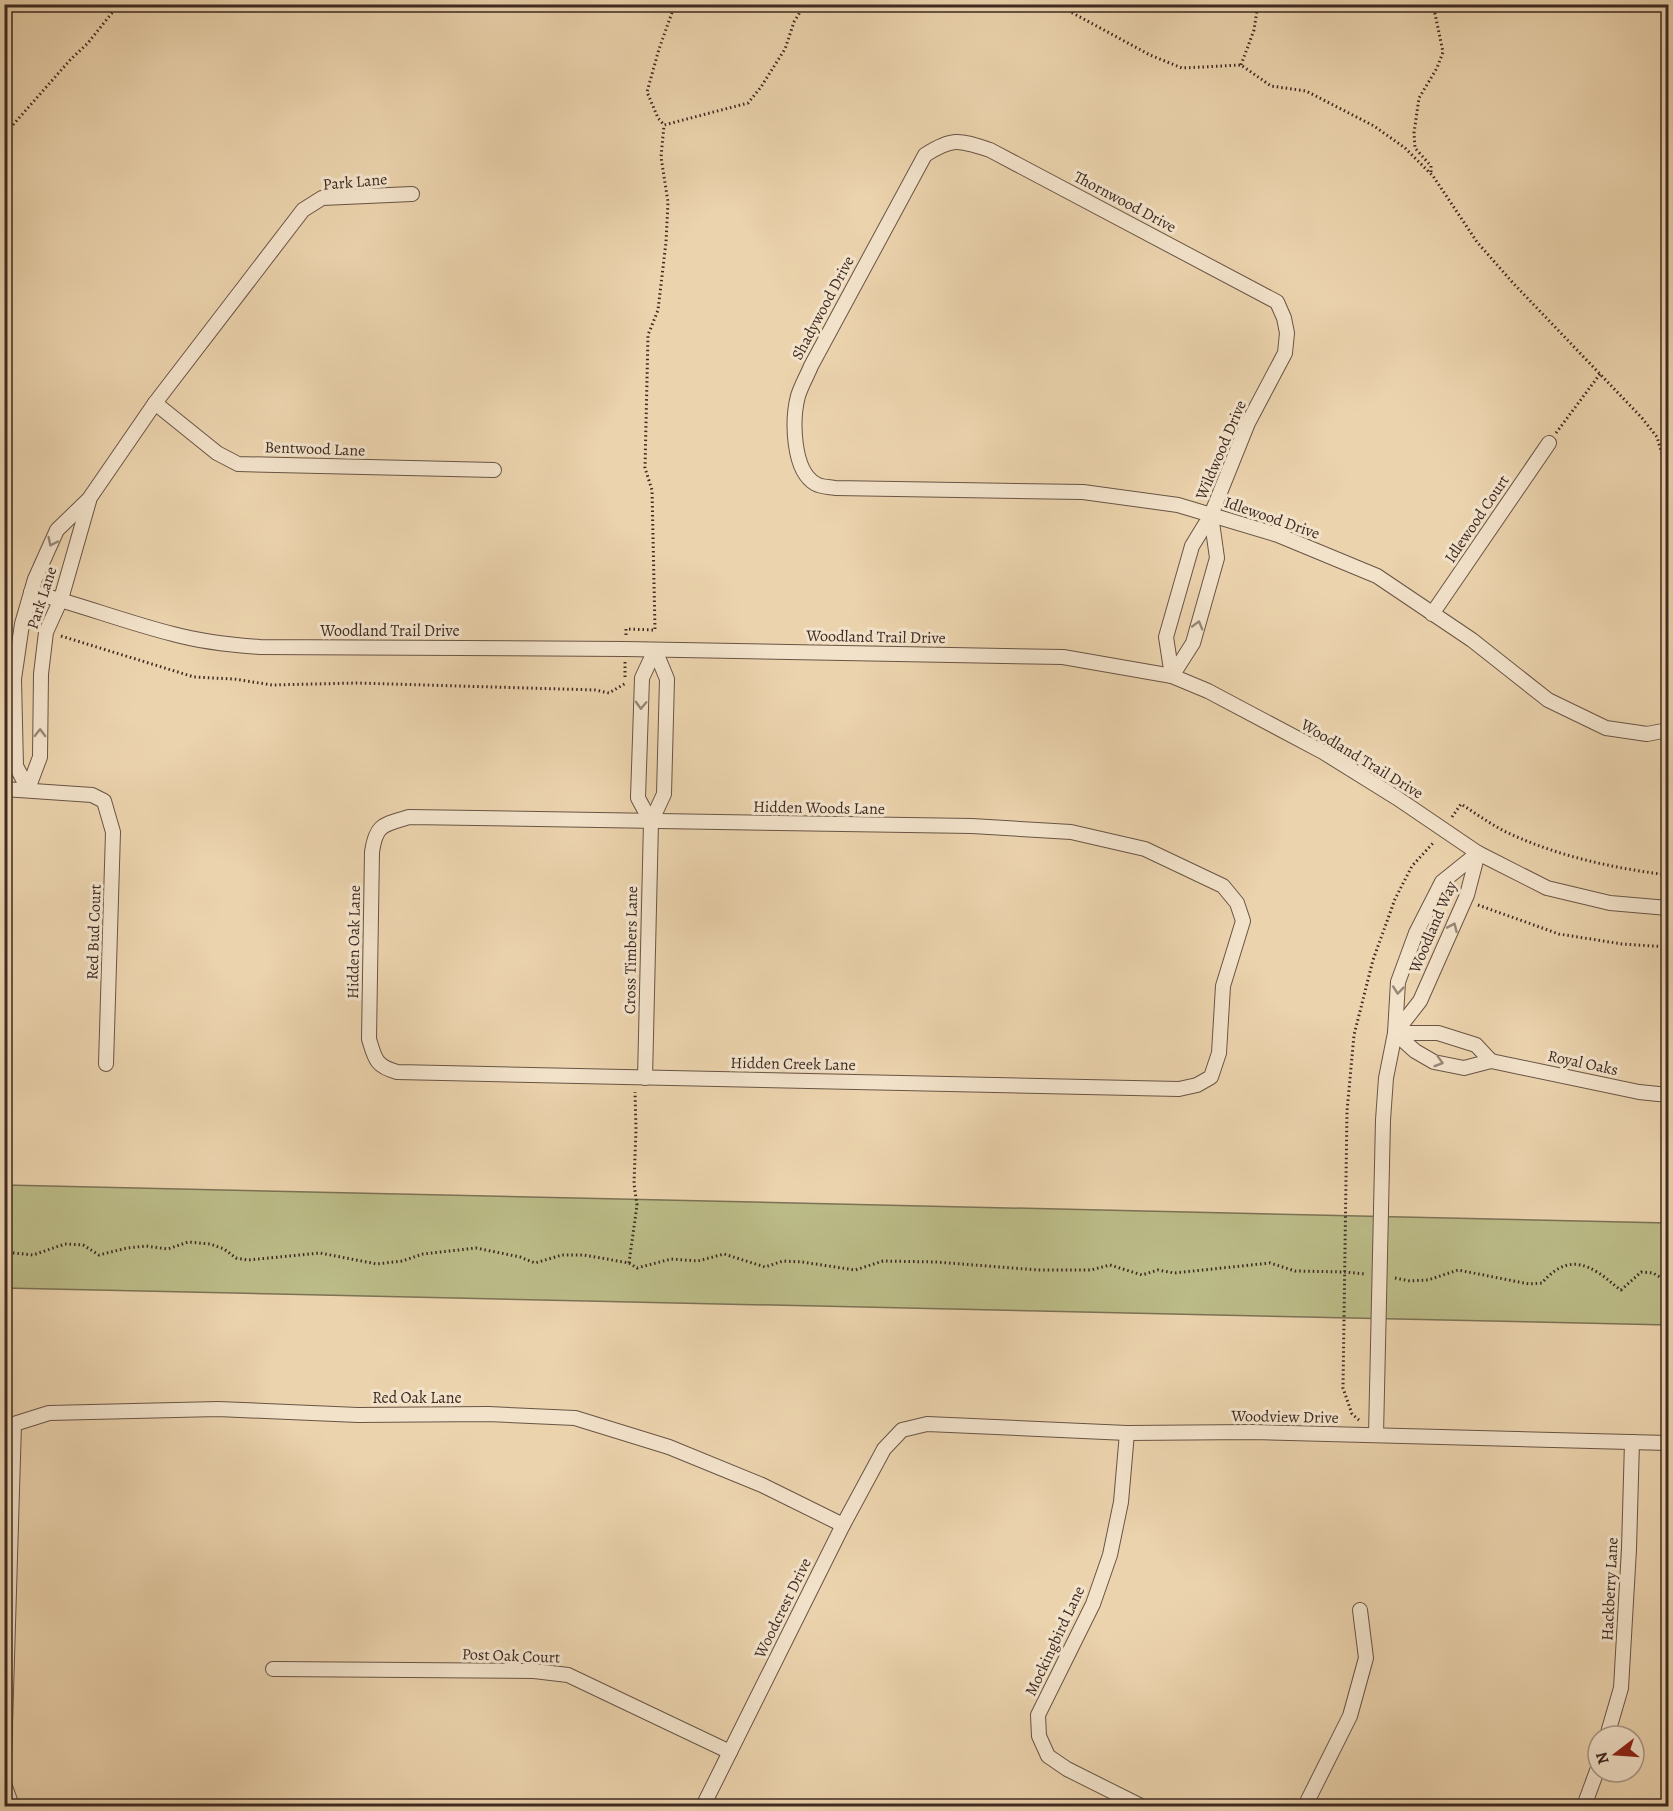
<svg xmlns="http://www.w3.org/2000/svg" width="1673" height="1811" viewBox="0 0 1673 1811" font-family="Alegreya,serif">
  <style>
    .green { fill: #bbbb87; stroke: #7c7254; stroke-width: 1.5 }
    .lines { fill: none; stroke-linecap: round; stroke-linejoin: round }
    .street-casing { stroke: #695445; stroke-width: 16 }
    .path { stroke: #3e2a22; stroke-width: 3; stroke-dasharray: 1.5 3; stroke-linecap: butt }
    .street { stroke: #f2e2ca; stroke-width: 14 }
    .oneway { stroke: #988676 }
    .labels { text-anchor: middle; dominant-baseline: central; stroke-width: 6; stroke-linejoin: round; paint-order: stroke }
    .street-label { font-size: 16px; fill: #3e2a22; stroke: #f2e2ca }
  </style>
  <rect width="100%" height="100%" fill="#ebd3ad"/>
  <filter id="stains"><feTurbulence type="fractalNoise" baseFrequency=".00333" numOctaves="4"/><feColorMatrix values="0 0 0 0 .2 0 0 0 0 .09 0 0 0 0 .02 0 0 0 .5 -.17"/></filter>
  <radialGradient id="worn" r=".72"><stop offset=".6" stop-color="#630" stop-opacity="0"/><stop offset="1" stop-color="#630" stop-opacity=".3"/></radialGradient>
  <polygon class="green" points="5,1185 1668,1223 1668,1325 5,1288"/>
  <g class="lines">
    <g class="street-casing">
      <g id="street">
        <polyline points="155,403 217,453 238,464 494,470"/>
        <path d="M31,592C79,604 125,622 173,634C202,642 231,645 260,647L625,649L1063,657L1172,676L1208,691L1323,752L1397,798L1478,853L1547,888L1610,903L1668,908"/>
        <polyline points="1432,614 1549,443"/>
        <path d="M1172,676L1166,637L1192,546L1211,515L1248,423L1285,353L1287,333L1284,318L1277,302L990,150C959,140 953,137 925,155L811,366C807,376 801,386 798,396C792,419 792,471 816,484C821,487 830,487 835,488L1083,492L1178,505L1278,535L1377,576L1472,640L1548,700L1606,728L1647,734L1668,730"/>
        <polyline points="1172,676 1193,643 1217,558 1211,515"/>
        <polyline points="4,789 92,795 104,801 113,832 106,1064"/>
        <polyline points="28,789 16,766 14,679 22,624 35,579 57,530 89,499 155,403 303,210 322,198 412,194"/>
        <polyline points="28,789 40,757 41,674 46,632 61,599 89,501"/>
        <path d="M409,817L972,826L1071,832L1145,849L1223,886L1237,903L1243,921L1223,986L1219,1053L1211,1077L1197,1085L1179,1089L397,1072C375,1066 375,1058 369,1039L372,852C376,824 383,825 409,817Z"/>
        <polyline points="651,822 638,798 642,678 655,650"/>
        <polyline points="1395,1033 1415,1051 1434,1062 1464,1068 1491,1061 1639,1092 1668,1095"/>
        <polyline points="1395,1033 1420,1001 1467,895 1478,853"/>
        <polyline points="1395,1033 1438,1033 1476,1045 1491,1061"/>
        <polyline points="645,1078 651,822 664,794 667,679 655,650"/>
        <polyline points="1127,1433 1121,1502 1110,1555 1093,1604 1038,1715 1039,1736 1048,1756 1067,1769 1141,1806"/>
        <polyline points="1376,1435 1383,1120 1386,1078 1395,1033 1398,982 1416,933 1442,882 1478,853"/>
        <polyline points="273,1669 534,1671 568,1675 730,1752"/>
        <polyline points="1607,1736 1621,1688 1629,1549 1632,1442"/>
        <polyline points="4,1758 14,1424 49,1413 218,1409 358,1415 488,1414 575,1418 669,1447 762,1485 843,1525"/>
        <polyline points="4,1784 12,1806"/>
        <polyline points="703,1806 843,1525 884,1449 902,1430 927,1424 1127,1433 1252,1432 1668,1443"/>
        <polyline points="1305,1806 1350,1716 1366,1658 1360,1610"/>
        <polyline points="1584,1806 1598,1768"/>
      </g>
    </g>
    <g class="path">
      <polyline points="675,4 659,49 647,92 658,118 664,125 748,103 761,87 785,49 794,22 805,4"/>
      <polyline points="1056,4 1150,55 1182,68 1241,65 1271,86 1306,91 1374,126 1405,148 1433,176 1477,242 1513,283 1642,418 1657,437 1668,474"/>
      <polyline points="1241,65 1254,30 1258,4"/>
      <polyline points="4,135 71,59 88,43 119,4"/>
      <polyline points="1431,172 1431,166 1415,148 1414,133 1419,98 1437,68 1443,52 1433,4"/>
      <polyline points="1556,433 1600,374"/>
      <polyline points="626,635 626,629 655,630 652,490 645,468 648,335 658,310 666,242 668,202 661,157 664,125"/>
      <polyline points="61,636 194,677 234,679 272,685 357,683 595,690 609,693 626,683"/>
      <polyline points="625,662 625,677"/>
      <path d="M1452,817L1461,804C1475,813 1489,823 1504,831C1556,856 1612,868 1668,875"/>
      <polyline points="1478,905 1559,934 1622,944 1668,947"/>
      <polyline points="4,1252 33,1255 65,1244 83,1245 99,1255 127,1248 146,1246 168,1249 188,1242 210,1244 224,1249 236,1258 248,1260 320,1253 377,1264 402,1261 423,1254 476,1248 520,1257 535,1263 562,1255 584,1255 629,1263 637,1268 671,1259 698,1261 724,1254 765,1267 783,1261 802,1262 855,1270 883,1261 936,1262 1038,1270 1091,1270 1110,1265 1142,1275 1158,1270 1174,1273 1270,1263 1295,1271 1345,1272 1365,1274"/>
      <polyline points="629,1263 637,1205 634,1184 636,1129 635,1092"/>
      <path d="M1395,1278L1410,1281L1428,1280L1458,1270L1529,1284L1542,1283C1558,1264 1575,1258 1597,1272C1606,1277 1612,1284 1621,1290L1641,1272L1653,1273L1668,1282"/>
      <polyline points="1359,1420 1352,1414 1343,1388 1347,1111 1354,1035 1373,960 1395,899 1412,866 1434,842"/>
    </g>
    <use href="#street" class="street"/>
  </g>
  <defs><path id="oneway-chevron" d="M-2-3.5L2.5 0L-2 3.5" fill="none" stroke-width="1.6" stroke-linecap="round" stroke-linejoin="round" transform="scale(1.5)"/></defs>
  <g class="oneway">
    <use href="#oneway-chevron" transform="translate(52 542) rotate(115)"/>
    <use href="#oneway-chevron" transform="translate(1198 625) rotate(-74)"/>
    <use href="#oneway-chevron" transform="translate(641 705) rotate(92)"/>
    <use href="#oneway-chevron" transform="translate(40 733) rotate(-89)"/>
    <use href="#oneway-chevron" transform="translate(1453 927) rotate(-66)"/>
    <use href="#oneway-chevron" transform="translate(1398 990) rotate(96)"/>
    <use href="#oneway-chevron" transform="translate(1439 1062) rotate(16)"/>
  </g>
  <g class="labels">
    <g class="street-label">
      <text transform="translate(355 182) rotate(-5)">Park Lane</text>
      <text transform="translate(1125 202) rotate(28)">Thornwood Drive</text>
      <text transform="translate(823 308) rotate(-62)">Shadywood Drive</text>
      <text transform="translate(315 449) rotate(2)">Bentwood Lane</text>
      <text transform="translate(1221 450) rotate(-67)">Wildwood Drive</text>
      <text transform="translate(1272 518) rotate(19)">Idlewood Drive</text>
      <text transform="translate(1477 519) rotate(-56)">Idlewood Court</text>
      <text transform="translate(42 598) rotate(-72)">Park Lane</text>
      <text x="390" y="631">Woodland Trail Drive</text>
      <text transform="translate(876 637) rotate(1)">Woodland Trail Drive</text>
      <text transform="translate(1362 759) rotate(31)">Woodland Trail Drive</text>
      <text transform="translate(819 808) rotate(1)">Hidden Woods Lane</text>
      <text transform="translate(1433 927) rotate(-67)">Woodland Way</text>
      <text transform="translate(94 932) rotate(-88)">Red Bud Court</text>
      <text transform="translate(354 942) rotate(-89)">Hidden Oak Lane</text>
      <text transform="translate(631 950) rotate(-89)">Cross Timbers Lane</text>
      <text transform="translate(1583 1063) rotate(12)">Royal Oaks</text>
      <text transform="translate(793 1064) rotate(1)">Hidden Creek Lane</text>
      <text x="417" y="1398">Red Oak Lane</text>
      <text transform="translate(1285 1417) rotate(1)">Woodview Drive</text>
      <text transform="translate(1610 1589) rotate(-87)">Hackberry Lane</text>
      <text transform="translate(783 1608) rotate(-64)">Woodcrest Drive</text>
      <text transform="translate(1055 1641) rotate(-65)">Mockingbird Lane</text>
      <text transform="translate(511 1656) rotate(2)">Post Oak Court</text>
    </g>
  </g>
  <rect width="1673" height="1811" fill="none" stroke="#ebd3ad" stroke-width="24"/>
  <rect x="6" y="6" width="1661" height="1799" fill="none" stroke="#3e2a22" stroke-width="3"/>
  <rect x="12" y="12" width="1649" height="1787" fill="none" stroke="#3e2a22" stroke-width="1.5"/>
  <g transform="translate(1616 1754) rotate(253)"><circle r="28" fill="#f2e2ca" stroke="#aa9887" stroke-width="1.5"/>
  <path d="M0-4.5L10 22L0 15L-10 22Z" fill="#8f2418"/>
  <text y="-9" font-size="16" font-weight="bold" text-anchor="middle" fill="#3e2a22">N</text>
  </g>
  <rect width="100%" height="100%" filter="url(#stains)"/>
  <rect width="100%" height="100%" fill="url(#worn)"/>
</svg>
